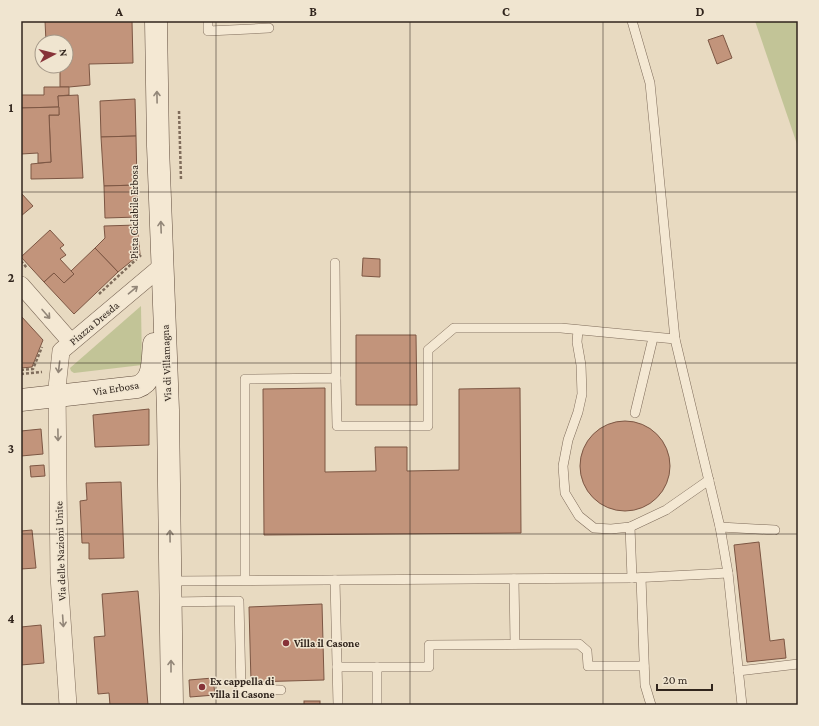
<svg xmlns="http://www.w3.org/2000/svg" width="819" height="726" viewBox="0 0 819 726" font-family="'Crimson Pro',serif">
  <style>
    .green { fill: #c2c497 }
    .building { fill: #c2947b; stroke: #7c5643 }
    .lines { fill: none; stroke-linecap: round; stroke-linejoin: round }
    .lane-casing { stroke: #7f6c5b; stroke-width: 10 }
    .street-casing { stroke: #7f6c5b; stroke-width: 18 }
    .secondary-casing { stroke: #614d3e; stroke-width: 23 }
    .path { stroke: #7f6c5b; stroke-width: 2.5; stroke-dasharray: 3 2; stroke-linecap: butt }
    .lane { stroke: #f4e8d3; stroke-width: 9 }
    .street { stroke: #f4e8d3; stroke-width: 17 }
    .secondary { stroke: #f4e8d3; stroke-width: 22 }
    .oneway { stroke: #928678 }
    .grid { fill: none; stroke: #31251d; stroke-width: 1; stroke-opacity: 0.55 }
    .poi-dot { fill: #873238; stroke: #f0e5d0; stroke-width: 1.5 }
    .labels { text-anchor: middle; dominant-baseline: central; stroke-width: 3; stroke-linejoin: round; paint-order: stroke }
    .street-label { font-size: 11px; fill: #31251d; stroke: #f0e5d0 }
    .poi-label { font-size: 11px; font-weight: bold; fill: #31251d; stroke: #f0e5d0; text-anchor: start }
    .neatline { fill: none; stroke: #31251d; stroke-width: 1.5 }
    .grid-label { font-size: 13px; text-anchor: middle; font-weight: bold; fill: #31251d }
  </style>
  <rect width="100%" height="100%" fill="#e8dac1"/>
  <g class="green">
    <polygon points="755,21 798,21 798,147"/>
    <polygon points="141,306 142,365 74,373 71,371 70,368"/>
  </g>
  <g class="building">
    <polygon points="45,21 132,21 133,63 89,64 90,85 69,87 60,87 60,66 66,66 66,42 46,42"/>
    <polygon points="723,35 732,58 717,64 708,40"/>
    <polygon points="44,87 69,87 69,95 58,96 59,107 21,108 21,95 44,95"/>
    <polygon points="78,95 83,178 31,179 31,164 51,162 49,115 59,115 58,96"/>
    <polygon points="135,99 136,136 101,137 100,101"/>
    <polygon points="59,107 59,115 49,115 51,162 38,163 38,153 21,154 21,108"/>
    <polygon points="136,136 137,185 104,186 101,137"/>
    <polygon points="137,185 138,217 105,218 104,186"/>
    <polygon points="21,193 33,206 21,216"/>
    <polygon points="137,225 140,254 118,272 95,248 105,238 104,226"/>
    <polygon points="50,230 64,245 60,248 66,255 60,259 74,274 64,283 54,273 44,282 21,257"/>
    <polygon points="95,248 118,272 74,314 44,282 54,273 64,283 74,274 71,271"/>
    <polygon points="363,258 380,259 380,277 362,276"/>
    <polygon points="21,316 43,340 32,367 21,368"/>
    <polygon points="356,335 416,335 417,405 356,405"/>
    <polygon points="325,388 325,472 376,471 375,447 407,447 407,471 459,470 459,389 520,388 521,533 264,535 263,389"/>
    <polygon points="149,409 149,445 95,447 93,415"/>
    <circle cx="625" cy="466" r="45"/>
    <polygon points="41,429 43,454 21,456 21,431"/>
    <polygon points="44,465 45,476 31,477 30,466"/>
    <polygon points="121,482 124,558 89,559 89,543 82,543 80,501 87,500 86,483"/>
    <polygon points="32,530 36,568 21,569 21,531"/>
    <polygon points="759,542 770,641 784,639 786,658 747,662 734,545"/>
    <polygon points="138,591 148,705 110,705 109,693 98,694 94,637 105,636 102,594"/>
    <polygon points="322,604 324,680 251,682 249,607"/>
    <polygon points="41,625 44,663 21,665 21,627"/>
    <polygon points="213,678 215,695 190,697 189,680"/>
    <rect x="304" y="701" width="16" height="4"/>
  </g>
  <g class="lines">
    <g class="lane-casing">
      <g id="lane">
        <polyline points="208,21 208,31 269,28"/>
        <polyline points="632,21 650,83 675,339"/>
        <polyline points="335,263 336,378"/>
        <polyline points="578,330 577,342 581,365 582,394 578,412 568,440 563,466 565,493 579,516 594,528 611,529 630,527 666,510 709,480"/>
        <polyline points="635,413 653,338"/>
        <polyline points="630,527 632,578"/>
        <polyline points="720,527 775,530"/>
        <polyline points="641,578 645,685 651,705"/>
        <polyline points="514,579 515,644"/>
        <polyline points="245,580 245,379 336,378 337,426 428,426 428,350 454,328 561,328 675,339 720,527 728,573 742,705"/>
        <polyline points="335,580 338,705"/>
        <polyline points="171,581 632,578 728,573"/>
        <polyline points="171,602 239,601 241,689 281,690"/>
        <polyline points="337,667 429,667 429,645 579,644 587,651 588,666 644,666"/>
        <polyline points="377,667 377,705"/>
        <polyline points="738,671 798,664"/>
      </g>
    </g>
    <g class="street-casing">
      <g id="street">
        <polyline points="21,285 71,342"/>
        <polyline points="68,705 59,576 57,388 61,351 162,266"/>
      </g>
    </g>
    <g class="secondary-casing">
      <g id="secondary">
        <polyline points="156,21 158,146 168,410 172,705"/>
        <path d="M21,400L137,387C155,381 152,360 154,344"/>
      </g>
    </g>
    <g class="path">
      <polyline points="179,111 181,180"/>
      <polyline points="21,261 27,268"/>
      <polyline points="99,294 141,255"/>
      <polyline points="21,370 33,369 42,347"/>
      <polyline points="21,374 42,372"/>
    </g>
    <use href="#lane" class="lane"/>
    <use href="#street" class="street"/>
    <use href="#secondary" class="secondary"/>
  </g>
  <defs><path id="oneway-shaft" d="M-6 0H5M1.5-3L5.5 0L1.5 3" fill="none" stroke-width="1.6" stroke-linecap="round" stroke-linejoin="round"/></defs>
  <g class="oneway">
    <use href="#oneway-shaft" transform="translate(157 97) rotate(-91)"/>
    <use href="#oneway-shaft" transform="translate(161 227) rotate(-92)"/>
    <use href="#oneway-shaft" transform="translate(133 290) rotate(-40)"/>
    <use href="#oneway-shaft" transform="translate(46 314) rotate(49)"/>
    <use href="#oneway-shaft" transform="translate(59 367) rotate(97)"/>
    <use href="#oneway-shaft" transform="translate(58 435) rotate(89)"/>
    <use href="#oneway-shaft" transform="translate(170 536) rotate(-91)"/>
    <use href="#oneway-shaft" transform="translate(63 621) rotate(86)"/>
    <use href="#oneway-shaft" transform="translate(171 666) rotate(-90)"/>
  </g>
  <path class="grid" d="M216,21V705M410,21V705M603,21V705M21,192H798M21,363H798M21,534H798"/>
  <g class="poi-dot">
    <circle cx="286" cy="643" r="4"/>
    <circle cx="202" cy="687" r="4"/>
  </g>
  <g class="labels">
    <g class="street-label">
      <text transform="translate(134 212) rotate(-90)">Pista Ciclabile Erbosa</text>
      <text transform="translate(94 323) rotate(-40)">Piazza Dresda</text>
      <text transform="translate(166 363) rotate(-92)">Via di Villamagna</text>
      <text transform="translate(116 388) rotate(-9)">Via Erbosa</text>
      <text transform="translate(60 551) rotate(-92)">Via delle Nazioni Unite</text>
    </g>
    <g class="poi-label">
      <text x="294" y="643">Villa il Casone</text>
      <text x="210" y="681">Ex cappella di<tspan x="210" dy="13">villa il Casone</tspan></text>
    </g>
  </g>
  <rect width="819" height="726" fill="none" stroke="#f0e5d0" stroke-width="44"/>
  <g transform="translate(54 54) rotate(83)"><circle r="19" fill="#f0e5d0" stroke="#a49888"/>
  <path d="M0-3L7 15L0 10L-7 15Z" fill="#873238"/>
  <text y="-6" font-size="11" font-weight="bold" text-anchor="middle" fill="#31251d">N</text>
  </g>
  <path d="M657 684v6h55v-6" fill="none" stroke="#31251d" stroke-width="2"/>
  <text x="663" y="684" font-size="12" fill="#31251d" stroke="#f0e5d0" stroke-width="3" paint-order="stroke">20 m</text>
  <rect x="22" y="22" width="775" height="682" class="neatline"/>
  <g class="grid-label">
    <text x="119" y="16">A</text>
    <text x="313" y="16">B</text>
    <text x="506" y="16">C</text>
    <text x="700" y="16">D</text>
    <text x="11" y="112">1</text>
    <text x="11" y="282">2</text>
    <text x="11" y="453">3</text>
    <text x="11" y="623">4</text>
  </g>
</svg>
